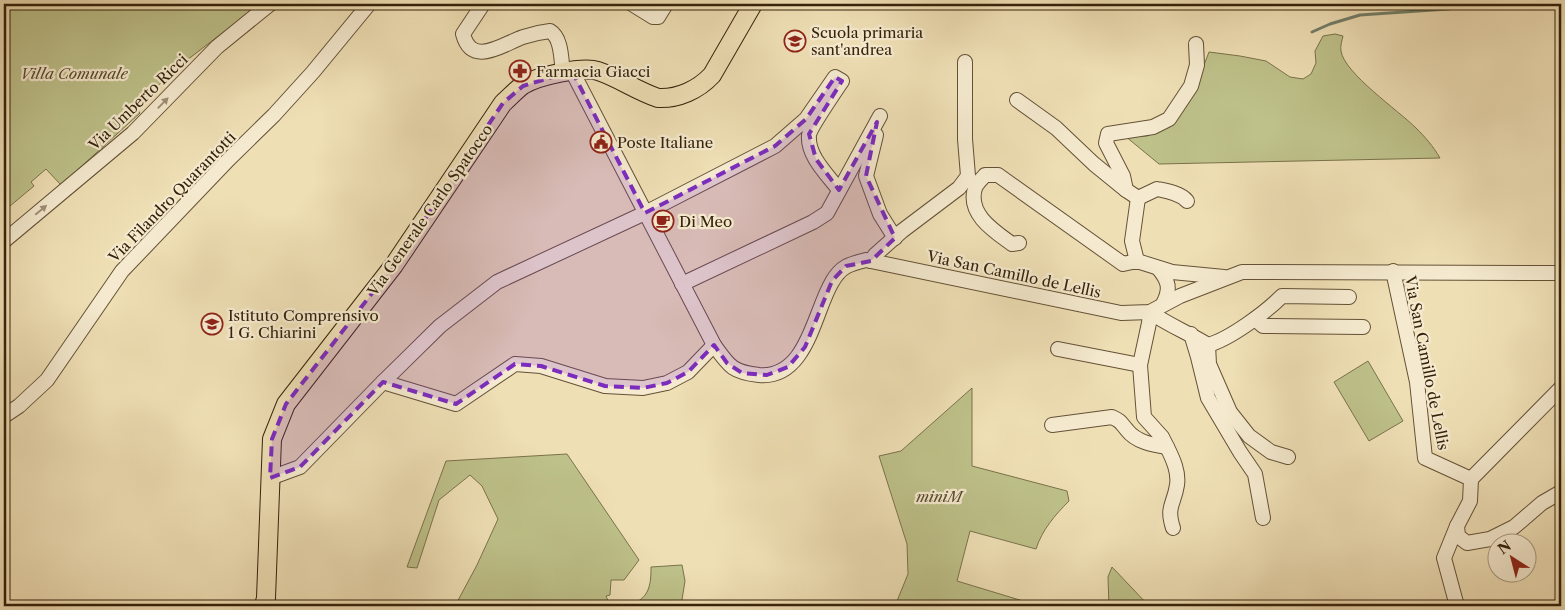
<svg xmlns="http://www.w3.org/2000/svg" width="1565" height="610" viewBox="0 0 1565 610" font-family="'Libre Caslon Text',serif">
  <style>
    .green { fill: #bec18a; stroke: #7a724a }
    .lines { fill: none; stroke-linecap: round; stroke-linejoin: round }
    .stream { stroke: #727f6a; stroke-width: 3 }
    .minor-casing { stroke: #645136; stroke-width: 16 }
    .major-casing { stroke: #35220b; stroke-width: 20 }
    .minor { stroke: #f5eacf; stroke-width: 14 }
    .major { stroke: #efdfb5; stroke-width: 18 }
    .oneway { fill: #9f9077 }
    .marked { fill: #7b2cbf; fill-opacity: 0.2; stroke: #7b2cbf; stroke-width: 4; stroke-dasharray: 10 6; stroke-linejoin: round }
    .labels { text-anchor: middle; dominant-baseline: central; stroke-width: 4.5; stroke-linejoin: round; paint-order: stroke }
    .poi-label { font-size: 15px; fill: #35220b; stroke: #f5eacf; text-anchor: start }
    .park-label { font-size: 15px; font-style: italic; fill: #574a2b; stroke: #f5eacf }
    .street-label { font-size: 15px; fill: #35220b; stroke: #f5eacf }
  </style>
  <rect width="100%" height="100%" fill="#efdfb5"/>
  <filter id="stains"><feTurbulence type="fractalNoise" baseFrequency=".004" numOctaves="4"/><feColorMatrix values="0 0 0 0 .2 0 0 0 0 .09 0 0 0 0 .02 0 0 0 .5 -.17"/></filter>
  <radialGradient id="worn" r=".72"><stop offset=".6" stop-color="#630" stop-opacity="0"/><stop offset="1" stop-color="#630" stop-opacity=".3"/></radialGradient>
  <g class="green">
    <polygon points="4,4 260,4 178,67 135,107 140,113 61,185 46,169 31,182 34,186 4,211"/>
    <path d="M1335,34L1343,36C1342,40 1340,47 1341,51C1344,73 1399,111 1416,128C1425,137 1433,146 1440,158L1159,164L1125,136H1147L1159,130L1197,83L1209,52L1240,56L1266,61L1290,77L1303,79L1311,74L1316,63L1315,51L1323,36Z"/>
    <polygon points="1368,361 1403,421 1369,441 1334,382"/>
    <path d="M972,388V466L1067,491L1069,501C1055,515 1042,530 1036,549L970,531L957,581L1023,601V606H895L908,574L907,544L879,456L901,451Z"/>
    <path d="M567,454L639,560L624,580H611L610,595L606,596L609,603C625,609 644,604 649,587C651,581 651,573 651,567L682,565L685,581L681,606H455L477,565L498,519L482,486L470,475L439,500L417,568L407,567L446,461Z"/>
    <polygon points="1112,567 1149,606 1109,606 1108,577"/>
  </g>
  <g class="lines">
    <polyline class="stream" points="1312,32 1330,24 1360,15 1448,9 1478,4"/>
    <g class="minor-casing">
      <g id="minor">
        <path d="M483,4L463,34C472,68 503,44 523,37C532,34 541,32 550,31C562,38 561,60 563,73"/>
        <polyline points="632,4 653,17 658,17 666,4"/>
        <path d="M572,71L714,345C729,366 732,372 759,375C807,379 814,312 832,282C841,266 850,264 866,260L1121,313L1150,312L1180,296L1242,272L1561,273"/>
        <polyline points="1017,100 1056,128 1094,164 1126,190"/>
        <polyline points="876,135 866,176 880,214 895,238"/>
        <path d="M1187,201C1180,193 1167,191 1157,189L1138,198L1126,190L1123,176L1106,143L1108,134L1153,127L1169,119L1191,86L1197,65L1196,44"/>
        <polyline points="4,241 133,133 217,47 270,4"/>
        <path d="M1019,243L1012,244C994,231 967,214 975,188C977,183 982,179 985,175H998L1123,264L1137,261L1172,272L1224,277"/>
        <polyline points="871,261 875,255 902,231 959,188 968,176 965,139 965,62"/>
        <polyline points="1137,261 1132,241 1138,198"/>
        <path d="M1158,268C1169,281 1171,289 1163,304"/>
        <polyline points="1393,271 1417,382 1425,458 1471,479 1470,501 1457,526 1444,558 1457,606"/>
        <polyline points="682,284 813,222 827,213 880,116"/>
        <path d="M1150,312C1168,325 1189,333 1208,345C1230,339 1266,312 1282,296L1349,297"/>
        <polyline points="1255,319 1263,326 1363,327"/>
        <polyline points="1191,334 1198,357 1208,398 1240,452 1255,474 1263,518"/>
        <polyline points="1208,345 1209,364 1230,412 1249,436 1271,452 1288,457"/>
        <polyline points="1058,349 1140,365"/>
        <polyline points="383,382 456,404 515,364 541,366 605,386 643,388 667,383 688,372 714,345"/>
        <polyline points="4,416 19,406 47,380 122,271 229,159 274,115 313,72 369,4"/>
        <path d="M1052,425L1112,417C1121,421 1121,423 1127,430C1136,442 1153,445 1167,447L1162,437L1144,417L1140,365L1149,323L1150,312"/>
        <path d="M1167,447C1173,459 1179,472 1177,485C1174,505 1166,506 1173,528"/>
        <path d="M270,478L300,467L383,382L440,326L497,282L645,213L775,146L806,119L835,77L842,81C836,90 810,128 809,135C807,156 828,175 839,190"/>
        <polyline points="1471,479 1561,388"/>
        <polyline points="1457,526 1458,536 1467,543 1490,539 1514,527 1542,503 1561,492"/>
      </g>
    </g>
    <g class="major-casing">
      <path id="major" d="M264,606L266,598L272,439L286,404L394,265L503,103C510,97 516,90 523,85C538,76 582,66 598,71C619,78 637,91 658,98C678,99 698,90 712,75L753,4"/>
    </g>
    <use href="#minor" class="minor"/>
    <use href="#major" class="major"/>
  </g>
  <defs><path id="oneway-solid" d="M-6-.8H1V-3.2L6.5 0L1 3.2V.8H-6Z" transform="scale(1.25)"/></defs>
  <g class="oneway">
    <use href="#oneway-solid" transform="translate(163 103) rotate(-46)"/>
    <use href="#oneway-solid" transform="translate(41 210) rotate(-40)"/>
  </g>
  <path class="marked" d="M572,71L645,213L775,146L806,119L835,77L842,81L809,134L816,159L839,190L877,122L866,176L895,238L871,261L846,266L832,281L805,347L788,367L767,375L742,373L727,363L714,345L688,372L667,383L643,388L605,386L541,366L515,364L456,404L383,382L300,467L270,478L272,439L286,404L394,265L503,103L523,86Z"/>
  <defs>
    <g id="school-ring" transform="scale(1.125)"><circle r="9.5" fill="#f5eacf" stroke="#8f2418" stroke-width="1.5"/><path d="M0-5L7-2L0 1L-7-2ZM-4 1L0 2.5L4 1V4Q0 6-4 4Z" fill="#8f2418"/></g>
    <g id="pharmacy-ring" transform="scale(1.125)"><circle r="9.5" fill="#f5eacf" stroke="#8f2418" stroke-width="1.5"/><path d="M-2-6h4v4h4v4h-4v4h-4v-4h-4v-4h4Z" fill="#8f2418"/></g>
    <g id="civic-ring" transform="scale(1.125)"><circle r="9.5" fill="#f5eacf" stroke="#8f2418" stroke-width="1.5"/><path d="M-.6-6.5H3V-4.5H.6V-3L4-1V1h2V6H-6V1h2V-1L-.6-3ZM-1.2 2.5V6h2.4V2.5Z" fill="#8f2418"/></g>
    <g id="cafe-ring" transform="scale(1.125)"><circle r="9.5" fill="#f5eacf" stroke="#8f2418" stroke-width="1.5"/><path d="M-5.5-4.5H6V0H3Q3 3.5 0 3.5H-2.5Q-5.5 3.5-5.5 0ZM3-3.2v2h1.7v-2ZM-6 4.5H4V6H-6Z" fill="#8f2418"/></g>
  </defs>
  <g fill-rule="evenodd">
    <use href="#school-ring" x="795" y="41"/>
    <use href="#pharmacy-ring" x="520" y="71"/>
    <use href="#civic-ring" x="601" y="142"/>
    <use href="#cafe-ring" x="663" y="221"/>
    <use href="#school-ring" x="212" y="324"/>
  </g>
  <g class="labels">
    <g class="poi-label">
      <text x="811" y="32">Scuola primaria<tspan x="811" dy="17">sant'andrea</tspan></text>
      <text x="536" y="71">Farmacia Giacci</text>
      <text x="617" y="142">Poste Italiane</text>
      <text x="679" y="221">Di Meo</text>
      <text x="228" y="315">Istituto Comprensivo<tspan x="228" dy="17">1 G. Chiarini</tspan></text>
    </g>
    <g class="park-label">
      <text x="74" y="73">Villa Comunale</text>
      <text x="939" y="496">miniM</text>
    </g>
    <g class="street-label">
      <text transform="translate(138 102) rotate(-44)">Via Umberto Ricci</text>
      <text transform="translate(172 197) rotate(-46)">Via Filandro Quarantotti</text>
      <text transform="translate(430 210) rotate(-55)">Via Generale Carlo Spatocco</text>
      <text transform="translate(1014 274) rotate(12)">Via San Camillo de Lellis</text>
      <text transform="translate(1427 363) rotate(79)">Via San Camillo de Lellis</text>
    </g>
  </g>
  <rect width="1565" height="610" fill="none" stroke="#efdfb5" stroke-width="20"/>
  <rect x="5" y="5" width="1555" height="600" fill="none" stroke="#35220b" stroke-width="2.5"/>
  <rect x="10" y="10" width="1545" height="590" fill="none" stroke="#35220b"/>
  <g transform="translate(1512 558) rotate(324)"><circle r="24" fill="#f5eacf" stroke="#a89a81"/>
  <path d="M0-4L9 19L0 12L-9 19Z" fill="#8f2418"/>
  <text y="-8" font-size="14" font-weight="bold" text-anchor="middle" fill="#35220b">N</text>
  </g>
  <rect width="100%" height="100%" filter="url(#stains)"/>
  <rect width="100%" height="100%" fill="url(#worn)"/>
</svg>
